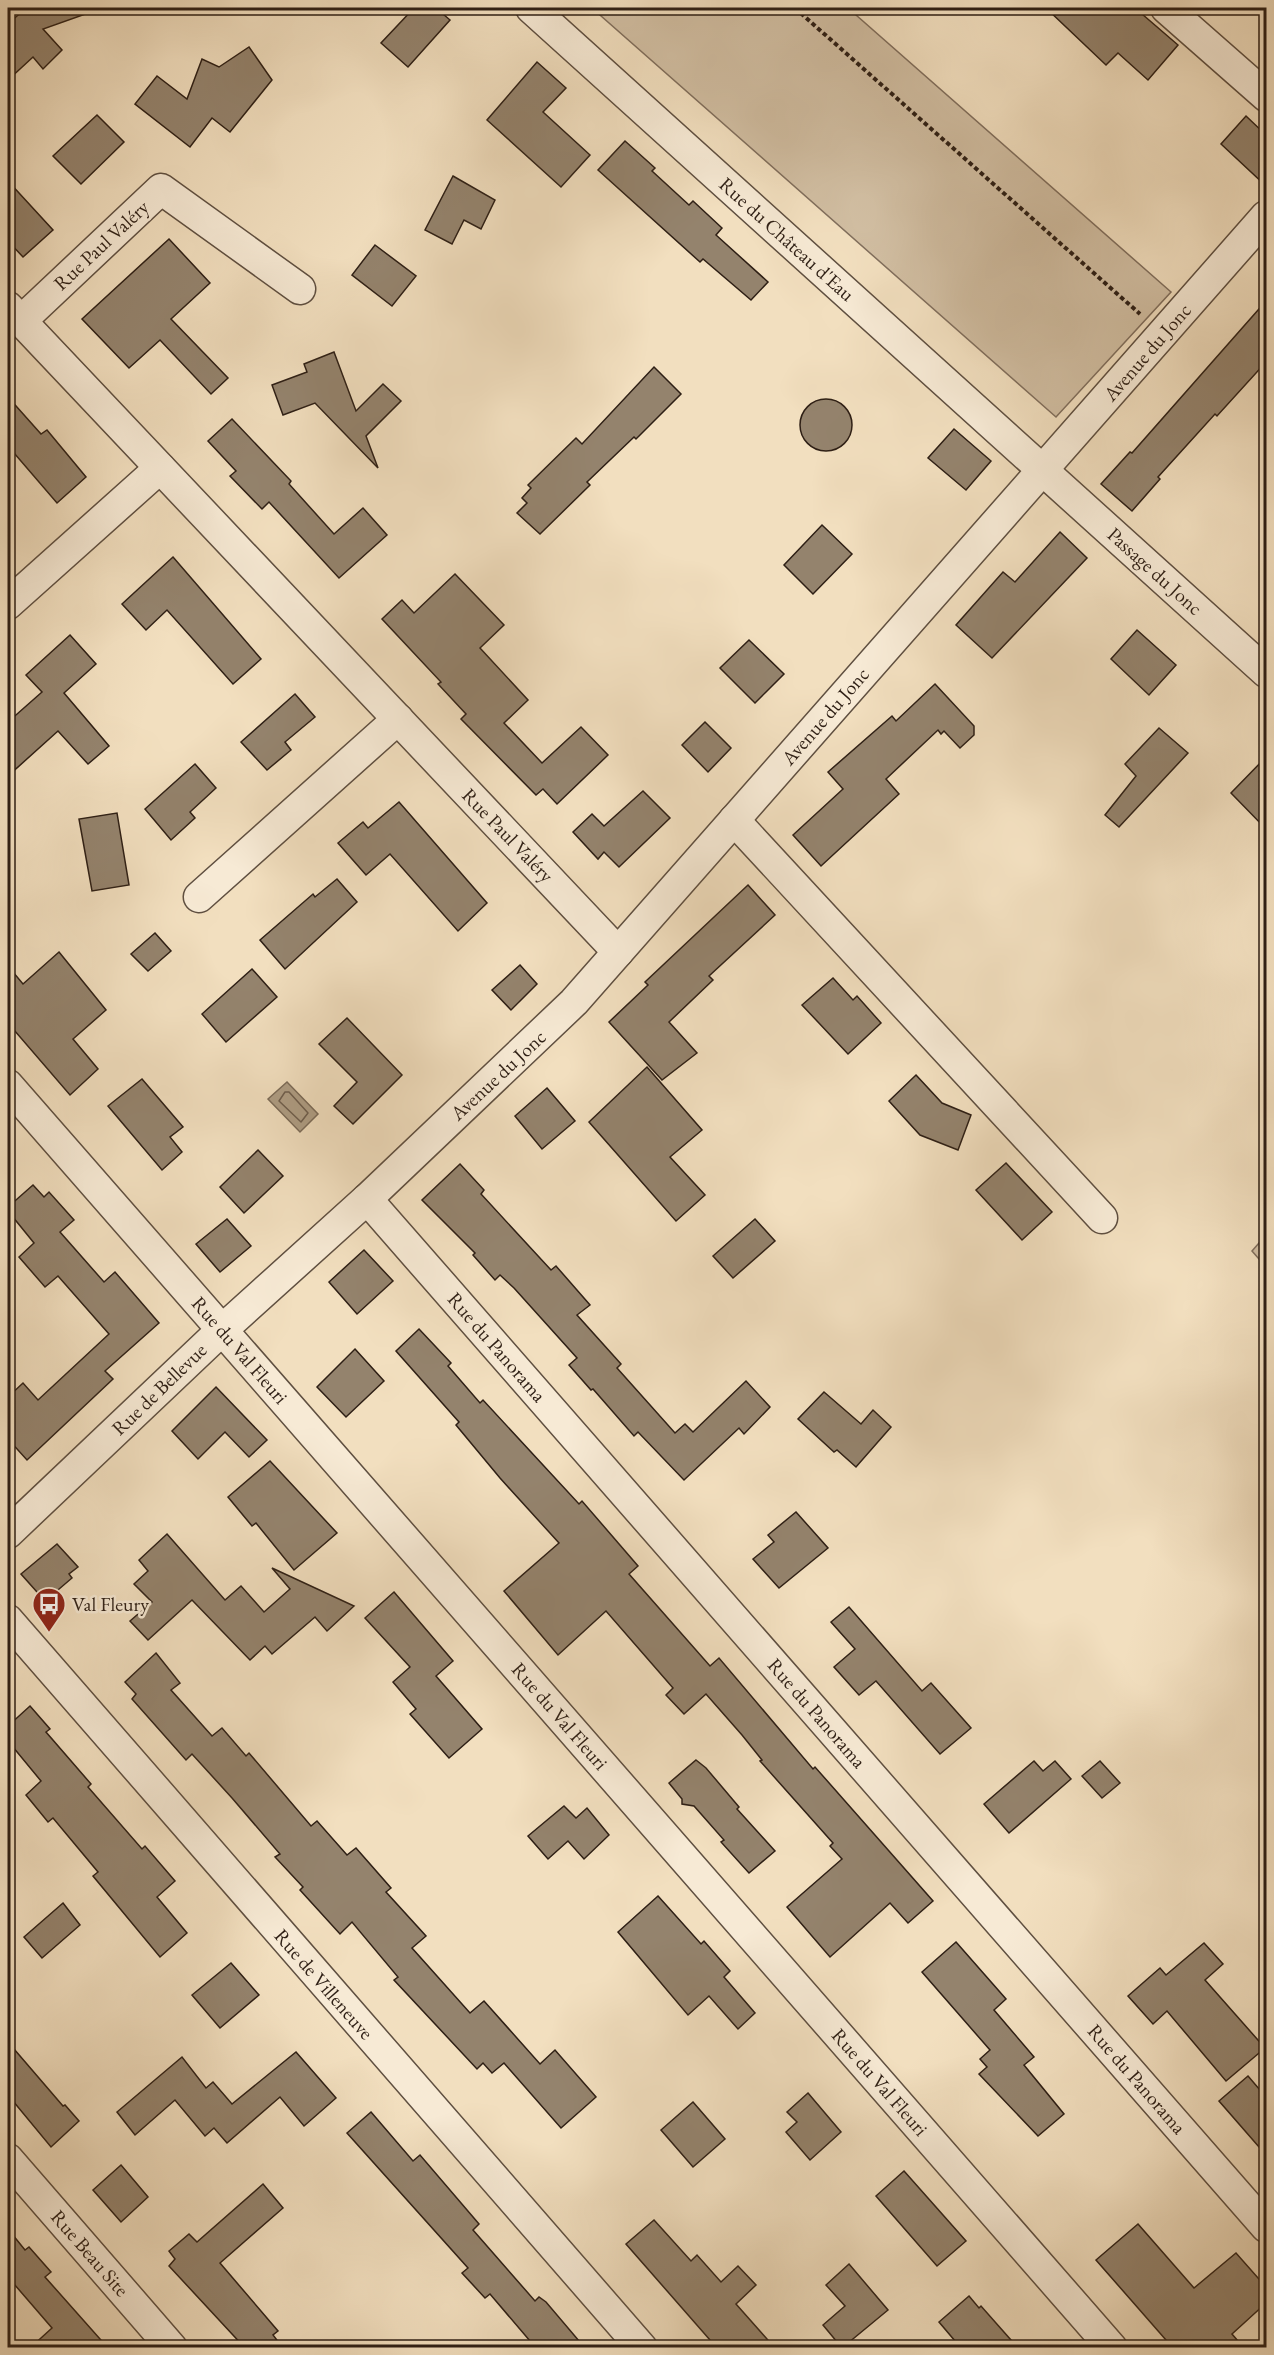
<svg xmlns="http://www.w3.org/2000/svg" width="1274" height="2355" viewBox="0 0 1274 2355" font-family="'EB Garamond',serif">
  <style>
    .green { fill: #d1bea2; stroke: #806e5c; stroke-width: 1.5 }
    .water { fill: #af9e85; stroke: #7b6b58; stroke-width: 1.5 }
    .lines { fill: none; stroke-linecap: round; stroke-linejoin: round }
    .shore { stroke: #6e5e4d; stroke-width: 1.5 }
    .building { fill: #94836d; stroke: #2e1f15; stroke-width: 1.5 }
    .minor-casing { stroke: #5f4f40; stroke-width: 33 }
    .path { stroke: #2e1f15; stroke-width: 4; stroke-dasharray: 4.5 3; stroke-linecap: butt }
    .minor { stroke: #f7ead5; stroke-width: 30 }
    .labels { text-anchor: middle; dominant-baseline: central; stroke-width: 5; stroke-linejoin: round; paint-order: stroke }
    .street-label { font-size: 20px; fill: #2e1f15; stroke: #f7ead5 }
    .poi-label { font-size: 20px; fill: #2e1f15; stroke: #f7ead5; text-anchor: start }
  </style>
  <rect width="100%" height="100%" fill="#f2dfbf"/>
  <filter id="stains"><feTurbulence type="fractalNoise" baseFrequency=".00333" numOctaves="4"/><feColorMatrix values="0 0 0 0 .2 0 0 0 0 .09 0 0 0 0 .02 0 0 0 .5 -.17"/></filter>
  <radialGradient id="worn" r=".72"><stop offset=".6" stop-color="#630" stop-opacity="0"/><stop offset="1" stop-color="#630" stop-opacity=".3"/></radialGradient>
  <g class="green">
    <polygon points="592,8 848,8 1171,292 1056,417"/>
    <polygon points="1266,1235 1266,1267 1252,1251"/>
  </g>
  <polygon class="water" points="287,1082 318,1114 300,1132 268,1099"/>
  <g class="lines">
    <polygon class="shore" points="285,1092 289,1092 308,1113 301,1122 279,1101"/>
  </g>
  <g class="building">
    <polygon points="26,8 94,8 94,11 43,29 62,50 43,69 33,57 8,80 8,24"/>
    <polygon points="414,8 436,8 450,20 408,67 381,43"/>
    <polygon points="1046,8 1135,8 1178,45 1148,80 1118,53 1106,65"/>
    <polygon points="249,47 272,80 230,132 212,118 190,147 135,104 157,76 187,99 202,59 219,67"/>
    <polygon points="537,62 566,88 543,112 590,155 561,187 487,120"/>
    <polygon points="97,115 124,142 81,184 53,156"/>
    <polygon points="1246,116 1266,135 1266,186 1221,144"/>
    <polygon points="625,141 655,168 652,171 689,205 693,201 722,228 716,235 768,282 751,300 703,259 700,262 598,170"/>
    <polygon points="453,176 495,200 481,229 464,220 452,244 425,230"/>
    <polygon points="8,181 53,230 23,257 8,241"/>
    <polygon points="169,239 210,283 171,319 228,378 211,394 160,340 129,368 82,319"/>
    <polygon points="375,245 416,276 392,306 352,275"/>
    <polygon points="1266,301 1266,362 1217,416 1215,414 1158,477 1160,479 1132,511 1101,484 1130,452 1132,453"/>
    <polygon points="334,352 356,411 383,384 401,401 366,436 378,468 315,403 283,415 272,385 307,372 304,364"/>
    <polygon points="654,367 681,394 636,439 634,437 587,482 590,485 540,534 517,513 527,503 522,498 531,488 528,485 576,438 582,444"/>
    <polygon points="8,397 41,434 47,430 86,477 57,503 8,446"/>
    <circle cx="826" cy="425" r="26"/>
    <polygon points="232,419 291,481 289,484 334,534 363,508 387,535 339,578 269,502 262,509 230,476 236,471 208,441"/>
    <polygon points="954,429 991,461 966,490 928,458"/>
    <polygon points="822,525 852,554 813,594 784,565"/>
    <polygon points="1060,532 1087,558 992,658 956,625 1003,572 1015,582"/>
    <polygon points="173,557 261,659 233,684 167,610 146,630 122,604"/>
    <polygon points="455,574 504,625 480,648 528,700 504,723 542,763 581,727 608,755 557,804 543,789 536,795 461,719 466,714 438,684 441,682 382,619 402,600 414,613"/>
    <polygon points="1137,630 1176,665 1149,695 1111,659"/>
    <polygon points="70,635 96,664 64,693 109,746 88,764 58,731 8,776 8,722 42,692 26,675"/>
    <polygon points="749,640 784,674 755,703 720,668"/>
    <polygon points="935,684 974,726 974,735 960,748 944,731 941,734 938,730 886,779 899,794 821,866 793,835 843,789 828,772 892,716 896,721"/>
    <polygon points="295,694 315,717 285,742 291,750 267,770 241,742"/>
    <polygon points="705,722 731,748 708,772 682,745"/>
    <polygon points="1159,728 1188,753 1119,827 1105,815 1136,776 1125,764"/>
    <polygon points="1266,757 1266,829 1231,793"/>
    <polygon points="195,764 216,788 190,812 195,818 171,840 145,809"/>
    <polygon points="643,791 670,818 619,867 604,852 598,859 573,832 592,814 604,826"/>
    <polygon points="399,802 487,903 458,931 390,854 366,875 338,843 363,822 368,828"/>
    <polygon points="117,813 129,885 92,891 79,819"/>
    <polygon points="337,879 357,902 285,969 260,940 313,894 315,897"/>
    <polygon points="748,885 775,915 709,976 713,980 669,1022 697,1053 662,1080 609,1022 648,985 645,982"/>
    <polygon points="155,933 171,951 148,971 131,954"/>
    <polygon points="59,952 106,1010 73,1039 98,1069 70,1095 8,1023 8,966 23,984"/>
    <polygon points="520,965 537,984 511,1010 492,990"/>
    <polygon points="252,969 277,997 226,1042 202,1014"/>
    <polygon points="833,978 853,1000 857,996 881,1023 848,1054 802,1005"/>
    <polygon points="347,1018 402,1075 353,1124 334,1106 357,1082 319,1044"/>
    <polygon points="647,1067 702,1130 670,1157 705,1195 676,1221 589,1122"/>
    <polygon points="916,1075 942,1103 971,1115 958,1150 920,1135 889,1101"/>
    <polygon points="142,1079 183,1127 170,1137 182,1152 162,1170 108,1106"/>
    <polygon points="547,1088 575,1121 542,1149 515,1116"/>
    <polygon points="258,1150 283,1176 244,1213 220,1187"/>
    <polygon points="1006,1163 1052,1212 1022,1240 976,1190"/>
    <polygon points="460,1164 484,1190 481,1194 551,1270 556,1266 590,1305 577,1315 621,1364 617,1368 675,1433 685,1424 693,1432 746,1381 770,1407 744,1434 739,1428 684,1480 638,1432 634,1436 593,1389 591,1390 569,1365 577,1358 514,1288 500,1275 495,1280 473,1255 475,1253 422,1200"/>
    <polygon points="33,1185 44,1197 49,1192 74,1220 60,1232 104,1282 115,1272 159,1323 105,1371 113,1379 27,1460 8,1439 8,1397 23,1383 38,1400 109,1334 58,1276 45,1287 19,1257 34,1243 8,1211 8,1207"/>
    <polygon points="227,1219 251,1246 220,1272 196,1244"/>
    <polygon points="755,1219 775,1241 733,1278 713,1256"/>
    <polygon points="364,1250 393,1281 357,1314 329,1282"/>
    <polygon points="419,1329 451,1363 448,1366 480,1403 483,1400 579,1504 582,1501 638,1566 629,1574 710,1666 719,1658 813,1769 815,1767 933,1901 908,1923 890,1903 830,1957 787,1907 842,1859 830,1846 833,1843 760,1761 762,1760 742,1735 706,1694 684,1714 666,1695 673,1688 606,1611 558,1655 504,1591 559,1543 500,1478 456,1425 459,1422 396,1351"/>
    <polygon points="355,1349 384,1381 346,1417 317,1387"/>
    <polygon points="216,1387 267,1440 249,1457 225,1432 198,1459 172,1431"/>
    <polygon points="824,1392 861,1424 873,1410 891,1427 856,1467 837,1450 834,1452 798,1419"/>
    <polygon points="270,1461 337,1533 294,1570 256,1523 252,1526 228,1497"/>
    <polygon points="796,1512 828,1548 779,1588 753,1559 774,1542 768,1535"/>
    <polygon points="167,1534 225,1600 241,1586 264,1612 290,1589 272,1568 354,1606 327,1631 315,1617 272,1654 265,1646 250,1660 192,1600 148,1640 130,1621 152,1602 134,1584 148,1571 139,1560"/>
    <polygon points="57,1544 78,1567 69,1574 72,1578 45,1601 21,1574"/>
    <polygon points="394,1592 453,1661 436,1676 482,1729 449,1758 410,1714 416,1709 393,1682 410,1667 365,1618"/>
    <polygon points="849,1607 922,1691 931,1683 971,1728 940,1754 876,1681 859,1695 834,1667 855,1649 831,1622"/>
    <polygon points="156,1653 180,1683 171,1690 212,1736 222,1728 246,1756 249,1753 311,1826 317,1821 347,1855 356,1848 391,1888 386,1892 426,1936 412,1948 470,2013 484,2001 540,2064 555,2050 596,2097 561,2128 504,2063 492,2073 483,2063 477,2069 394,1980 398,1977 352,1922 340,1934 300,1890 303,1887 275,1857 280,1854 232,1798 192,1754 186,1760 132,1699 136,1694 125,1682"/>
    <polygon points="30,1706 50,1729 46,1732 91,1784 88,1787 142,1849 145,1846 175,1881 157,1897 187,1933 160,1957 93,1876 98,1872 53,1818 48,1822 26,1795 41,1781 8,1741 8,1726"/>
    <polygon points="696,1760 706,1768 739,1807 737,1809 775,1851 749,1873 721,1842 724,1840 694,1806 682,1804 682,1799 669,1783"/>
    <polygon points="1034,1761 1043,1771 1055,1761 1071,1779 1009,1833 984,1804"/>
    <polygon points="1100,1761 1120,1783 1102,1798 1082,1776"/>
    <polygon points="564,1806 576,1818 587,1808 609,1835 584,1859 568,1841 548,1859 528,1836"/>
    <polygon points="658,1896 701,1944 704,1941 730,1971 724,1977 755,2013 738,2029 709,1996 688,2015 618,1932"/>
    <polygon points="63,1903 80,1925 42,1958 24,1937"/>
    <polygon points="956,1942 1006,1999 994,2010 1034,2057 1024,2065 1064,2114 1038,2136 979,2074 987,2067 980,2059 990,2050 922,1972"/>
    <polygon points="1204,1943 1223,1964 1205,1980 1265,2048 1226,2081 1167,2011 1153,2024 1128,1996 1160,1968 1166,1975"/>
    <polygon points="231,1963 259,1995 220,2028 192,1995"/>
    <polygon points="8,2042 63,2106 65,2105 79,2121 51,2147 8,2095"/>
    <polygon points="296,2052 336,2098 304,2126 280,2097 227,2143 214,2128 205,2136 175,2100 135,2135 117,2112 182,2057 206,2088 213,2082 232,2104"/>
    <polygon points="1248,2076 1266,2097 1266,2155 1219,2101"/>
    <polygon points="808,2093 841,2132 810,2160 786,2132 797,2122 787,2112"/>
    <polygon points="693,2102 725,2139 693,2167 661,2130"/>
    <polygon points="371,2112 413,2161 420,2155 479,2224 473,2230 535,2301 539,2297 546,2302 585,2348 536,2348 490,2294 485,2298 462,2273 468,2268 347,2133"/>
    <polygon points="121,2165 148,2197 121,2222 93,2190"/>
    <polygon points="904,2171 966,2241 937,2266 876,2196"/>
    <polygon points="263,2184 283,2208 220,2263 278,2331 273,2335 283,2348 245,2348 169,2266 175,2259 169,2251 189,2234 197,2242"/>
    <polygon points="654,2220 691,2261 697,2255 721,2282 738,2266 756,2285 736,2304 775,2348 717,2348 626,2244"/>
    <polygon points="1138,2224 1194,2288 1236,2253 1266,2287 1266,2303 1232,2334 1244,2348 1173,2348 1096,2260"/>
    <polygon points="8,2229 25,2250 29,2247 51,2272 45,2277 108,2348 30,2348 52,2328 8,2277"/>
    <polygon points="849,2264 888,2310 842,2348 823,2325 845,2306 826,2285"/>
    <polygon points="969,2296 979,2308 981,2306 1018,2348 961,2348 939,2322"/>
  </g>
  <g class="lines">
    <g class="minor-casing">
      <g id="minor">
        <polyline points="531,8 1266,672"/>
        <polyline points="1166,8 1266,96"/>
        <polyline points="8,307 618,952"/>
        <polyline points="21,321 161,189 300,289"/>
        <polyline points="8,604 160,468"/>
        <polyline points="734,820 1102,1218"/>
        <polyline points="199,897 398,719"/>
        <polyline points="8,1085 1112,2348"/>
        <polyline points="367,1199 1266,2227"/>
        <polyline points="8,1533 222,1330 367,1199 574,1002 1266,216"/>
        <polyline points="8,1620 642,2348"/>
        <polyline points="8,2159 172,2348"/>
      </g>
    </g>
    <polyline class="path" points="795,8 1140,314"/>
    <use href="#minor" class="minor"/>
  </g>
  <defs>
    <g id="bus-pin" transform="scale(1.725)"><path d="M0 17L-7.5 6A9.5 9.5 0 1 1 7.5 6Z" fill="#8f2418" stroke="#f7ead5"/><path d="M-5-6H5V4H4V6H2V4H-2V6H-4V4H-5ZM-3.5-4V0h7V-4ZM-3.5 1.2v1.5H-2V1.2ZM2 1.2v1.5H3.5V1.2Z" fill="#fff"/></g>
  </defs>
  <g fill-rule="evenodd">
    <use href="#bus-pin" x="49" y="1604"/>
  </g>
  <g class="labels">
    <g class="street-label">
      <text transform="translate(787 239) rotate(42)">Rue du Château d'Eau</text>
      <text transform="translate(101 245) rotate(-43)">Rue Paul Valéry</text>
      <text transform="translate(1147 352) rotate(-49)">Avenue du Jonc</text>
      <text transform="translate(1155 571) rotate(42)">Passage du Jonc</text>
      <text transform="translate(825 716) rotate(-49)">Avenue du Jonc</text>
      <text transform="translate(508 835) rotate(46)">Rue Paul Valéry</text>
      <text transform="translate(498 1075) rotate(-43)">Avenue du Jonc</text>
      <text transform="translate(497 1347) rotate(49)">Rue du Panorama</text>
      <text transform="translate(240 1350) rotate(49)">Rue du Val Fleuri</text>
      <text transform="translate(159 1389) rotate(-44)">Rue de Bellevue</text>
      <text transform="translate(817 1713) rotate(49)">Rue du Panorama</text>
      <text transform="translate(560 1716) rotate(49)">Rue du Val Fleuri</text>
      <text transform="translate(324 1984) rotate(49)">Rue de Villeneuve</text>
      <text transform="translate(1137 2079) rotate(49)">Rue du Panorama</text>
      <text transform="translate(880 2082) rotate(49)">Rue du Val Fleuri</text>
      <text transform="translate(90 2253) rotate(49)">Rue Beau Site</text>
    </g>
    <g class="poi-label">
      <text x="72" y="1604">Val Fleury</text>
    </g>
  </g>
  <rect width="1274" height="2355" fill="none" stroke="#f2dfbf" stroke-width="30"/>
  <rect x="9" y="9" width="1256" height="2337" fill="none" stroke="#2e1f15" stroke-width="3"/>
  <rect x="15" y="15" width="1244" height="2325" fill="none" stroke="#2e1f15" stroke-width="1.5"/>
  <rect width="100%" height="100%" filter="url(#stains)"/>
  <rect width="100%" height="100%" fill="url(#worn)"/>
</svg>
